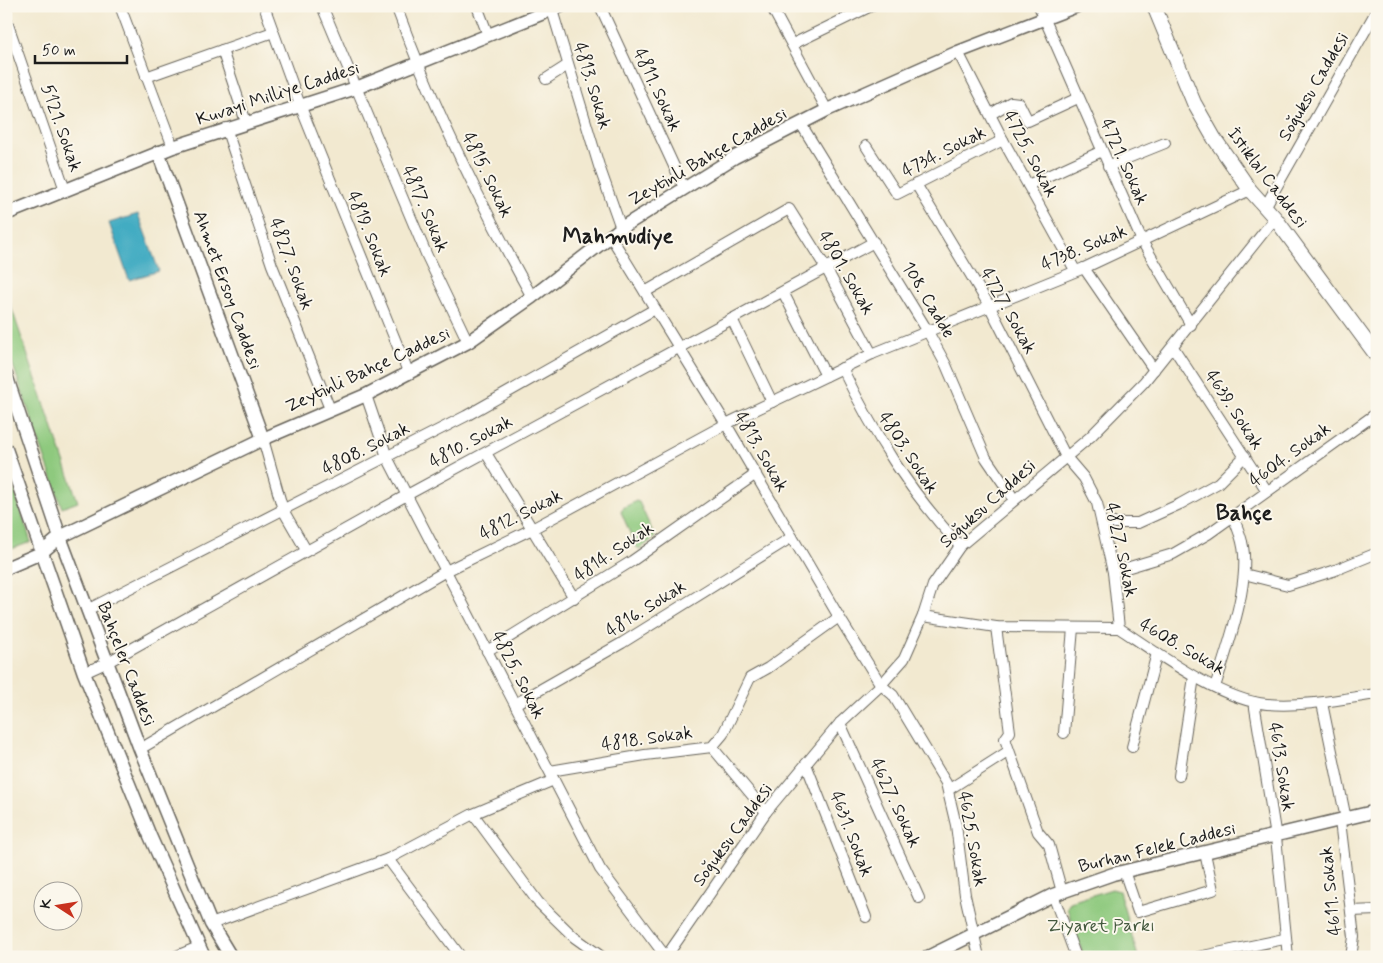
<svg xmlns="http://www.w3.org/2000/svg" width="1383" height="963" viewBox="0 0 1383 963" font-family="Mynerve,sans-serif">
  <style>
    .green { fill: #8ec97e; stroke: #55724d }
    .water { fill: #42acc2; stroke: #2f646f }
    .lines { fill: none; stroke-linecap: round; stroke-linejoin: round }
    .minor-casing { stroke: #67645b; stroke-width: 12 }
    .tertiary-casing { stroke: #67645b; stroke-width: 15 }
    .secondary-casing { stroke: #67645b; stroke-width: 16 }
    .minor { stroke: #fff; stroke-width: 10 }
    .tertiary { stroke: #fff; stroke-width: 12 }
    .secondary { stroke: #fff; stroke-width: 14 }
    .labels { text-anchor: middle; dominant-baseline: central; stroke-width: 4; stroke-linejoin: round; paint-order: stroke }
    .street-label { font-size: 18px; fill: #1c1c1c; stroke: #fbf7ec }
    .park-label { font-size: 18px; fill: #44593e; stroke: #fbf7ec }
    .district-label { font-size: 22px; font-weight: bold; fill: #1c1c1c; stroke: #fbf7ec }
  </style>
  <rect width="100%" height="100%" fill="#fbf7ec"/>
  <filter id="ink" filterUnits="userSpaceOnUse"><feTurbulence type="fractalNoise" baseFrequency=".02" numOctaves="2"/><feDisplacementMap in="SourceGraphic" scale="10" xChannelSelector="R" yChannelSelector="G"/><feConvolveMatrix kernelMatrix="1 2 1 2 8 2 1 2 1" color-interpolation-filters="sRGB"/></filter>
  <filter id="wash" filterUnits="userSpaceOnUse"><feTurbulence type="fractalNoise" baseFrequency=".0096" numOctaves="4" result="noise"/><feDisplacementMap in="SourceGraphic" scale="20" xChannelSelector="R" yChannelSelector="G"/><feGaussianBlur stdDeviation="1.12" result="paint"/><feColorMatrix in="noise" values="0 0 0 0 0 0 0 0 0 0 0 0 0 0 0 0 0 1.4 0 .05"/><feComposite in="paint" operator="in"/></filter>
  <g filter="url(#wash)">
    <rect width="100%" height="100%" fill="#f2e9d0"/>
    <g class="green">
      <polygon points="6,292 78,502 62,508 6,345"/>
      <polygon points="6,465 31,542 6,551"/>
      <polygon points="636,501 639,502 655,537 640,549 636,547 621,512 623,508"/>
      <polygon points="1112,889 1119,891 1138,957 1084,957 1067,908 1070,902"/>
    </g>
    <polygon class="water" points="138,214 159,271 129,280 109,223"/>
  </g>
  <g filter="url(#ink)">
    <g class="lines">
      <g class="minor-casing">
        <g id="minor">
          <polyline points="120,6 173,147"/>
          <polyline points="264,6 300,105 409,374"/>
          <polyline points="322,6 427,256 468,342"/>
          <path d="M396,6C433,107 480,203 532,297"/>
          <polyline points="477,6 488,35"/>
          <polyline points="600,6 684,188"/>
          <polyline points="771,6 827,110"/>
          <polyline points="1039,6 1142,241 1191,325"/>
          <polyline points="6,7 8,6"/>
          <polyline points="552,10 599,166 621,228"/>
          <polyline points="6,19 65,190"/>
          <polyline points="793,44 871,6"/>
          <polyline points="222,50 246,122"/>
          <polyline points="958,52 1003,140 1075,270"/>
          <polyline points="146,77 273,32"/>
          <polyline points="546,79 568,65"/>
          <polyline points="991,114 1011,102 1019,103 1028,121 1078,98"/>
          <polyline points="801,124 927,330 946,365 986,458 1014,499"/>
          <polyline points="226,128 272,265 330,409"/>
          <polyline points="866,146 897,194 1003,140"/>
          <polyline points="1108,166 1165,143"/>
          <polyline points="916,184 990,307 1066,457 1084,478 1097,503 1113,572 1119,628"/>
          <polyline points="1028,185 1102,151"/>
          <polyline points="1265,207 1377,10"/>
          <polyline points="611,237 726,424 839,617 881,685 893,695 946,783 956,825 965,895 979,957"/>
          <polyline points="1084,268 1154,370"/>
          <polyline points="645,292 789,209 826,268 872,354"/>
          <polyline points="783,292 826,376"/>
          <polyline points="732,319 772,402"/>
          <polyline points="1173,347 1267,491"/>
          <path d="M842,368C875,436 909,491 960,546"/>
          <polyline points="366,395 387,457 600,869 666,957"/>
          <polyline points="263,439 283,510 306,550"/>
          <polyline points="486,453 574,598"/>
          <polyline points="1102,523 1138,523 1180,504 1218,483 1245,456"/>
          <polyline points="1113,572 1173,554 1208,534 1377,413"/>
          <polyline points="1244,574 1288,585 1333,571 1377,553"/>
          <polyline points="87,610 466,416 655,309"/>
          <polyline points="923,616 996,627 1119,628"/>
          <polyline points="996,627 1010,732 1005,739 1038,832 1049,845 1062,892"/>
          <path d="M1119,628C1157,653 1222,701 1267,704C1304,707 1341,699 1377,694"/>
          <polyline points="487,651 632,561 756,474"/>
          <polyline points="84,673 108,662 407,495 874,242"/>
          <path d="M1215,687C1227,648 1252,581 1242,542C1240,533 1236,525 1233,516"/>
          <polyline points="1254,702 1276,837 1288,957"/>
          <polyline points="1322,703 1346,819"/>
          <polyline points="515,704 622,643 792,537"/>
          <polyline points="840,723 919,898"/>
          <polyline points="1064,733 1073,628"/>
          <polyline points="712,747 766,812"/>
          <polyline points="1132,747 1157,653"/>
          <polyline points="140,749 446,571 532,529 726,424 872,354 1084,268 1250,190"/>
          <polyline points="806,764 866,917"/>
          <polyline points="550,771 645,755 712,747 723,734 750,678 768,668 839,617"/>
          <polyline points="1179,776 1194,677"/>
          <polyline points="948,790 1009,751"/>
          <polyline points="473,814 538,902 574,937 602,957"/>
          <polyline points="1340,821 1354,937 1351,957"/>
          <polyline points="388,859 461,957"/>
          <polyline points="1124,871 1138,912 1213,890 1205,853"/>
          <polyline points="1053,895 1076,957"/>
          <polyline points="1351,911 1377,910"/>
          <polyline points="211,924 388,859 473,814 554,780"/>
          <polyline points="385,956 385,957"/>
          <polyline points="174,957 198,947"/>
          <polyline points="666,957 766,812 840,723 881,685 904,659 923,616 933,585 960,546 1090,437 1144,382 1275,218"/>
          <polyline points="1198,957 1284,939"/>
        </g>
      </g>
      <g class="tertiary-casing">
        <g id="tertiary">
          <polyline points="158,152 263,439"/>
          <polyline points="6,214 173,147 356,88 561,6"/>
          <polyline points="6,375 60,537 140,749 211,924 231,957"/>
          <polyline points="6,449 84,673 150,836 204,957"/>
          <polyline points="6,568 41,553 60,537 263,439 366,395 468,342 532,297 621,228 735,157 827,110 958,52 1077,6"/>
          <polyline points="928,957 1053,895 1113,874 1377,811"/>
        </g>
      </g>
      <g class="secondary-casing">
        <polyline id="secondary" points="1154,6 1194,103 1214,138 1250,190 1275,218 1377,356"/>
      </g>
      <use href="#minor" class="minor"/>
      <use href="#tertiary" class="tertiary"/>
      <use href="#secondary" class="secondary"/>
    </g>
  </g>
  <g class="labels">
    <g class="street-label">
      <text transform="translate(592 86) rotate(73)">4813. Sokak</text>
      <text transform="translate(1314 87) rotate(-60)">Soğuksu Caddesi</text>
      <text transform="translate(657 90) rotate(65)">4811. Sokak</text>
      <text transform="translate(278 94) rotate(-18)">Kuvayi Milliye Caddesi</text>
      <text transform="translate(61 128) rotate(71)">5121. Sokak</text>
      <text transform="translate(944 152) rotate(-27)">4734. Sokak</text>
      <text transform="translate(1030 154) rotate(62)">4725. Sokak</text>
      <text transform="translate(708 157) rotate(-30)">Zeytinli Bahçe Caddesi</text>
      <text transform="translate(1124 162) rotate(66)">4721. Sokak</text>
      <text transform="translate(487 175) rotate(64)">4815. Sokak</text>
      <text transform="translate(1267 178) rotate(53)">İstiklal Caddesi</text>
      <text transform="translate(425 209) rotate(67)">4817. Sokak</text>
      <text transform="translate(369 234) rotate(68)">4819. Sokak</text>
      <text transform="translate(1084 248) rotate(-23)">4738. Sokak</text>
      <text transform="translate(291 264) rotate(70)">4827. Sokak</text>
      <text transform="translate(846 273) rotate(60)">4801. Sokak</text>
      <text transform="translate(227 290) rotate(70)">Ahmet Ersoy Caddesi</text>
      <text transform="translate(928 300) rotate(59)">108. Cadde</text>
      <text transform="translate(1008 311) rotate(61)">4727. Sokak</text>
      <text transform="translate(368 370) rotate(-25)">Zeytinli Bahçe Caddesi</text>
      <text transform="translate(1234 410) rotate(57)">4639. Sokak</text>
      <text transform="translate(471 442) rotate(-28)">4810. Sokak</text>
      <text transform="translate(366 449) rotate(-27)">4808. Sokak</text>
      <text transform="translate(761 452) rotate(60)">4813. Sokak</text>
      <text transform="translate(908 453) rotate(57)">4803. Sokak</text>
      <text transform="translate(1290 455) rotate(-36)">4604. Sokak</text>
      <text transform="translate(988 504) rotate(-42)">Soğuksu Caddesi</text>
      <text transform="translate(521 515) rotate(-27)">4812. Sokak</text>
      <text transform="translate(1121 550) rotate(78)">4827. Sokak</text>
      <text transform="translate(614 552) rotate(-34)">4814. Sokak</text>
      <text transform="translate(646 609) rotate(-32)">4816. Sokak</text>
      <text transform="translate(1182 647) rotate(30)">4608. Sokak</text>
      <text transform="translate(126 664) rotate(69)">Bahçeler Caddesi</text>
      <text transform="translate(518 675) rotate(63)">4825. Sokak</text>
      <text transform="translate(647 739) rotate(-8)">4818. Sokak</text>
      <text transform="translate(1281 767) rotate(81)">4613. Sokak</text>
      <text transform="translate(895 803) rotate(65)">4627. Sokak</text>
      <text transform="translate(851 834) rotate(69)">4631. Sokak</text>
      <text transform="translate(733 835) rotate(-54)">Soğuksu Caddesi</text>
      <text transform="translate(972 839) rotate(80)">4625. Sokak</text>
      <text transform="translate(1157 848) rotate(-14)">Burhan Felek Caddesi</text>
      <text transform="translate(1331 891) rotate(-96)">4611. Sokak</text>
    </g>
    <g class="park-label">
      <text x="1101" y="926">Ziyaret Parkı</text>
    </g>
    <g class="district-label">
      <text x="618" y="237">Mahmudiye</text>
      <text x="1244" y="514">Bahçe</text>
    </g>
  </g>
  <rect width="1383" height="963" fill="none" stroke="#fbf7ec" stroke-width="25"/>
  <g transform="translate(58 906) rotate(282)"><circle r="24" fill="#fbf7ec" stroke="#a29f99"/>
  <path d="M0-4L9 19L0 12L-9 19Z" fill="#c8321e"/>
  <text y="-8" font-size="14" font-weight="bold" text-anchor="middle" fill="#1c1c1c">K</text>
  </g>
  <path d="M35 55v8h92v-8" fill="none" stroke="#1c1c1c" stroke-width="2.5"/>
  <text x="42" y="55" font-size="15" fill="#1c1c1c" stroke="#fbf7ec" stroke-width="4" paint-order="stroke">50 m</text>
</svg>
